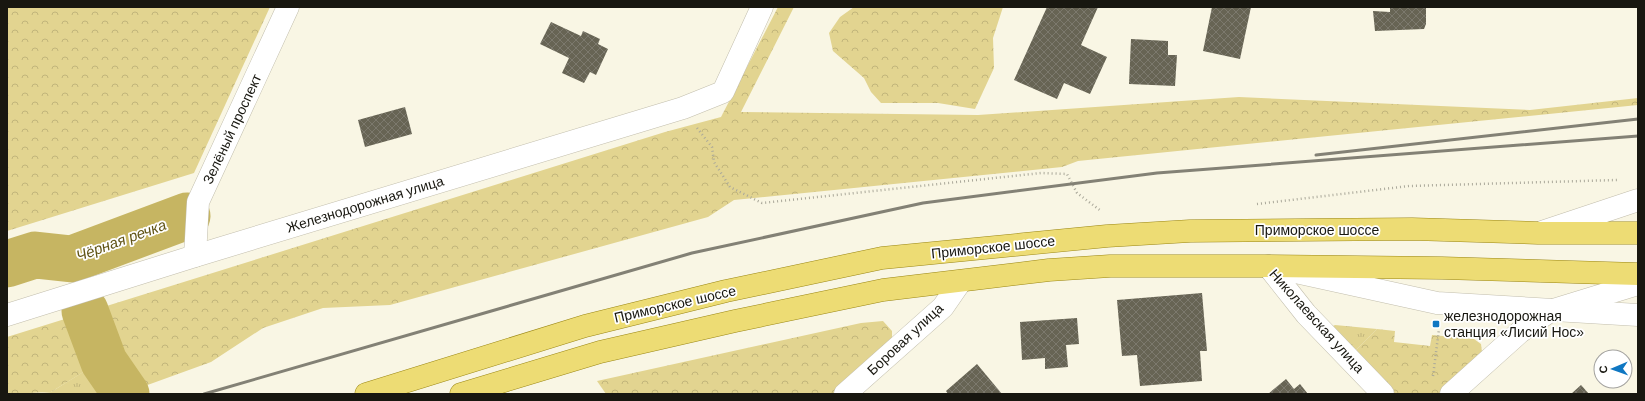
<svg xmlns="http://www.w3.org/2000/svg" width="1645" height="401" viewBox="0 0 1645 401" font-family="Arial,sans-serif">
  <style>
    .grass { fill: url(#grass-tufts) }
    .forest { fill: url(#forest-crowns) }
    .lines { fill: none; stroke-linecap: round; stroke-linejoin: round }
    .river { stroke: #c6b562; stroke-width: 47 }
    .building { fill: url(#building-cross-hatch) }
    .minor-casing { stroke: #c2bead; stroke-width: 23 }
    .tertiary-casing { stroke: #c2bead; stroke-width: 23 }
    .primary-casing { stroke: #9b8715; stroke-width: 23 }
    .path { stroke: #aaa89a; stroke-width: 2.5; stroke-dasharray: 1 3; stroke-linecap: butt }
    .minor { stroke: #fff; stroke-width: 22 }
    .tertiary { stroke: #fff; stroke-width: 22 }
    .primary { stroke: #eddc74; stroke-width: 22 }
    .rail { stroke: #838175; stroke-width: 3 }
    .poi-dot { fill: #0f77c2; stroke: #fff; stroke-width: 1.5 }
    .labels { text-anchor: middle; dominant-baseline: central; stroke-width: 3.5; stroke-linejoin: round; paint-order: stroke }
    .street-label { font-size: 14px; fill: #181710; stroke: #fff }
    .poi-label { font-size: 14px; fill: #181710; stroke: #fff; text-anchor: start }
    .water-label { font-size: 15px; font-style: italic; fill: #605415; stroke: #fff }
  </style>
  <defs>
    <pattern id="grass-tufts" width="24" height="20" patternUnits="userSpaceOnUse"><rect width="24" height="20" fill="#e2d490"/><path d="M3 7l-1-3M5 7V3M7 7l1-3M15 17l-1-3M17 17v-4M19 17l1-3" fill="none" stroke="#c1b57b"/></pattern>
    <pattern id="forest-crowns" width="20" height="18" patternUnits="userSpaceOnUse"><rect width="20" height="18" fill="#e2d490"/><path d="M2 6a3 3 0 1 1 6 0M12 15a3 3 0 1 1 6 0" fill="none" stroke="#c1b57b"/></pattern>
    <pattern id="building-cross-hatch" width="8" height="8" patternUnits="userSpaceOnUse"><rect width="8" height="8" fill="#676454"/><path d="M0 0l8 8M0 8l8-8" fill="none" stroke="#7c796d"/></pattern>
  </defs>
  <rect width="100%" height="100%" fill="#f9f6e4"/>
  <g class="grass">
    <polygon points="1335,325 1377,329 1352,354 1331,327"/>
    <polygon points="88,369 110,377 124,394 31,394 51,392"/>
  </g>
  <g class="forest">
    <polygon points="7,7 270,7 194,173 7,231"/>
    <polygon points="778,7 794,7 741,112 978,115 1239,97 1530,110 1638,98 1638,105 1078,161 1062,167 734,200 708,217 390,305 323,308 263,328 211,362 131,391 114,369 90,368 51,392 7,394 7,337 665,132 721,117"/>
    <polygon points="854,7 1003,7 993,38 994,68 975,109 938,103 881,103 871,92 864,78 833,51 829,33 840,17"/>
    <polygon points="883,321 892,331 892,346 835,394 606,394 597,381 861,323"/>
    <polygon points="1377,329 1395,331 1394,342 1430,346 1432,335 1474,339 1481,344 1482,352 1478,360 1438,394 1390,394 1352,354"/>
  </g>
  <g class="lines">
    <g class="river">
      <polyline points="7,264 35,255 72,259 187,216"/>
      <polyline points="85,311 104,362 126,394"/>
    </g>
  </g>
  <g class="building">
    <polygon points="1047,7 1098,7 1081,45 1107,57 1090,94 1064,83 1057,99 1014,80"/>
    <polygon points="1212,7 1251,7 1240,59 1203,51"/>
    <polygon points="1390,7 1426,7 1426,24 1424,29 1375,31 1373,11 1390,12"/>
    <polygon points="551,22 581,36 583,31 600,39 598,44 608,49 596,75 590,72 584,83 562,73 569,58 540,44"/>
    <polygon points="1131,39 1168,41 1168,55 1177,55 1175,86 1129,84"/>
    <polygon points="405,107 412,134 365,147 358,120"/>
    <polygon points="1202,293 1207,351 1200,351 1202,381 1140,386 1137,355 1122,356 1117,300"/>
    <polygon points="1077,318 1079,344 1066,345 1068,367 1045,369 1045,358 1022,360 1020,322"/>
    <polygon points="977,364 1002,394 948,394 946,391"/>
    <polygon points="1286,379 1294,389 1300,384 1308,394 1268,394"/>
    <polygon points="1581,385 1589,394 1571,394"/>
  </g>
  <g class="lines">
    <g class="minor-casing">
      <g id="minor">
        <polyline points="195,256 198,202 288,7"/>
        <polyline points="1268,266 1306,314 1383,394"/>
        <polyline points="845,394 943,307 961,281"/>
        <polyline points="1451,394 1520,332 1550,311 1638,284"/>
      </g>
    </g>
    <g class="tertiary-casing">
      <g id="tertiary">
        <polyline points="1542,232 1638,200"/>
        <polyline points="1291,271 1437,303 1638,315"/>
        <polyline points="7,315 195,256 683,108 723,92 762,7"/>
      </g>
    </g>
    <g class="primary-casing">
      <g id="primary">
        <polyline points="366,394 585,326 726,291 882,258 1107,236 1190,231 1412,229 1538,233 1638,233"/>
        <polyline points="461,394 600,352 735,321 883,290 1049,270 1110,266 1268,266 1442,268 1638,274"/>
      </g>
    </g>
    <g class="path">
      <polyline points="697,128 712,147 714,162 730,187 762,203 1041,173 1067,174 1077,193 1101,211"/>
      <polyline points="1257,204 1409,186 1617,180"/>
      <polyline points="1433,376 1439,329"/>
    </g>
    <use href="#minor" class="minor"/>
    <use href="#tertiary" class="tertiary"/>
    <use href="#primary" class="primary"/>
    <g class="rail">
      <polyline points="1316,155 1638,119"/>
      <polyline points="204,394 692,253 923,203 1157,173 1638,136"/>
    </g>
  </g>
  <rect class="poi-dot" x="1432" y="320" width="8" height="8" rx="2"/>
  <g class="labels">
    <g class="street-label">
      <text transform="translate(232 129) rotate(-65)">Зелёный проспект</text>
      <text transform="translate(365 204) rotate(-17)">Железнодорожная улица</text>
      <text x="1317" y="230">Приморское шоссе</text>
      <text transform="translate(993 247) rotate(-6)">Приморское шоссе</text>
      <text transform="translate(675 304) rotate(-13)">Приморское шоссе</text>
      <text transform="translate(1317 321) rotate(48)">Николаевская улица</text>
      <text transform="translate(905 339) rotate(-43)">Боровая улица</text>
    </g>
    <g class="poi-label">
      <text x="1444" y="316">железнодорожная<tspan x="1444" dy="16">станция «Лисий Нос»</tspan></text>
    </g>
    <g class="water-label">
      <text transform="translate(121 240) rotate(-20)">Чёрная речка</text>
    </g>
  </g>
  <rect width="1645" height="401" fill="none" stroke="#181710" stroke-width="16"/>
  <g transform="translate(1613 369) rotate(268)"><circle r="19" fill="#ffffff" stroke="#a3a29f"/>
  <path d="M0-3L7 15L0 10L-7 15Z" fill="#0f77c2"/>
  <text y="-6" font-size="11" font-weight="bold" text-anchor="middle" fill="#181710">С</text>
  </g>
</svg>
